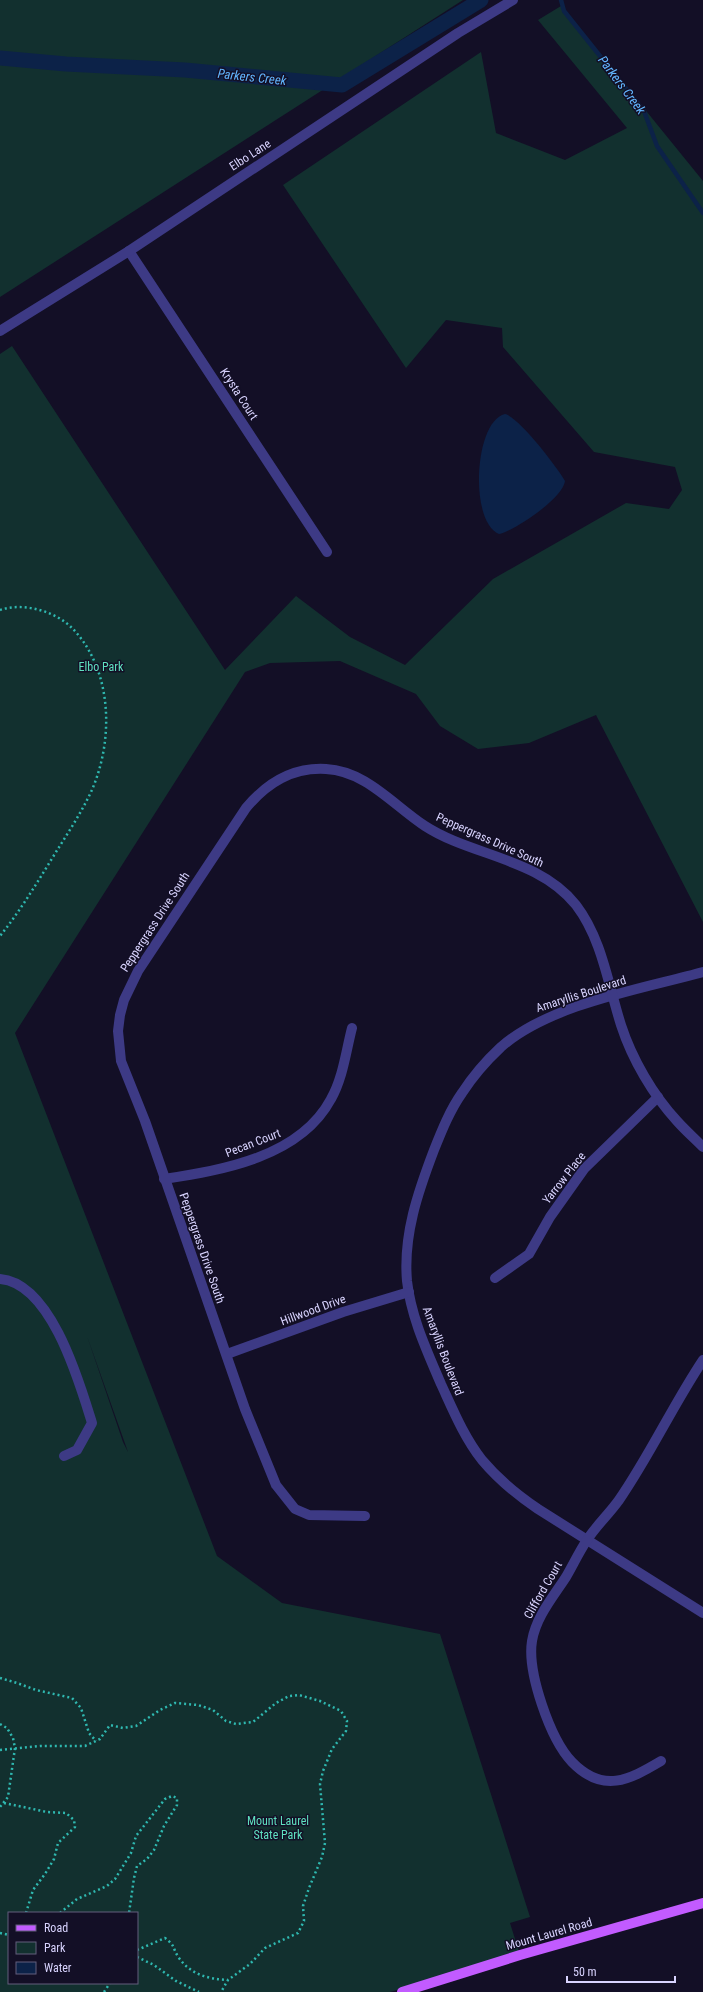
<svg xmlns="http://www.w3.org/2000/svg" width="703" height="1992" viewBox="0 0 703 1992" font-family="'Roboto Condensed',sans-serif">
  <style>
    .green { fill: #12302f; fill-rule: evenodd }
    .water { fill: #0c2248 }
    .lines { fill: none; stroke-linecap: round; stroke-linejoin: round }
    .stream { stroke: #0c2248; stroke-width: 4.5 }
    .canal { stroke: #0c2248; stroke-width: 15 }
    .path { stroke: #2fb8b0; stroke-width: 2.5; stroke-dasharray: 2 3; stroke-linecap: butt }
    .minor { stroke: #3d3a85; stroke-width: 10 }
    .major { stroke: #c25bff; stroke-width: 10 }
    .labels { text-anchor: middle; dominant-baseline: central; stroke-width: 3; stroke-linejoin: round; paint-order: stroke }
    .street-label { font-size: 12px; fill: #d9d4ff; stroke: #130f26 }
    .park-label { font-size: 12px; fill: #5fe0c0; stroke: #130f26 }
    .water-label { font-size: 13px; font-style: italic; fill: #62b6ff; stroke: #130f26 }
  </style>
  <rect width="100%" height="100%" fill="#130f26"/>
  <g class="green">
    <polygon points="0,0 463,0 0,297"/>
    <path d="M561,6L703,181V922L596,715L529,743L478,749L440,726L416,694L340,661L270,663L245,672L15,1033L217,1556L282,1603L440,1634L530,1917L510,1923L520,1955L390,1992H0V354L12,346L225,670L296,596L350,637L405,665L493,579L626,503L669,509L682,490L675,467L594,452L503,347L502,328L446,320L406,368L283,185L481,52L496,133L565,160L627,128L538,20ZM87,1336L128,1452L123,1442ZM9,1913H137V1983H9Z"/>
  </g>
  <path class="water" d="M505,414C519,417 557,467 565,481C563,498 516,530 499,534C469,522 474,421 505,414Z"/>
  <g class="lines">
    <polyline class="stream" points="561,0 564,11 644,111 657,146 703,213"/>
    <polyline class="canal" points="0,58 66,64 185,70 342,85 481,0"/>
    <g class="path">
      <path d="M0,610C23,602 56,611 73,629C113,671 114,741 91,792C81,813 68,833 56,852C38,881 21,910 0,936"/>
      <polyline points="0,1678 17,1683 36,1690 72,1698 81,1708 89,1733 96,1741"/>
      <polyline points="0,1724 7,1728 13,1738 15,1748 8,1797 0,1807"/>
      <polyline points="0,1750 40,1746 85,1746 100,1739 110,1725 123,1728 136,1726 160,1710 175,1703 198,1705 213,1710 226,1721 236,1724 253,1722 276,1703 289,1696 299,1695 320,1701 341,1711 347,1721 346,1731 332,1749 323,1771 320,1784 325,1843 322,1857 309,1888 303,1906 304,1921 298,1933 265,1948 250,1964 228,1980 221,1992"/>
      <polyline points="4,1803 47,1812 66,1813 74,1820 75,1827 58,1843 54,1859 45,1874 33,1890 26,1913"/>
      <polyline points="60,1913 77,1899 107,1886 115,1879 131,1853 136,1836 165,1799 172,1796 177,1798 177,1805 164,1826 154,1850 147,1859 137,1866 134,1878 129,1913"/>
      <polyline points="0,1933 9,1935"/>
      <path d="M137,1950L165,1938C176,1946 172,1948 179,1958C191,1975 209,1979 228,1980"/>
      <polyline points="137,1957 154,1965 176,1981 199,1992"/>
      <polyline points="104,1992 110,1983"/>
    </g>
    <g class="minor">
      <polyline points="129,251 327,552"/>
      <polyline points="0,331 129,251 458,33 513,0"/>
      <path d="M703,972C641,989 550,1004 501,1047C486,1061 473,1076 462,1093C450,1110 442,1130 434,1150C418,1192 403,1235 407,1281C411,1317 427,1351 441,1384C453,1410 464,1437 482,1460C498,1479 517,1495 538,1509L703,1613"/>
      <path d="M164,1179C223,1170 300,1157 331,1099C343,1078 346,1051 352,1028"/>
      <polyline points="495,1278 529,1254 550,1217 584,1169 658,1097"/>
      <path d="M0,1279C51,1283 79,1381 92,1423L77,1450L64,1456"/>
      <polyline points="227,1354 343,1312 409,1292"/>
      <path d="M365,1516L309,1515L295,1509L276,1485L245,1409L145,1121L121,1061L118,1031L120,1015L124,1000L138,971L246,808C267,783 292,767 326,769C366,771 393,805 425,826C471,856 539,858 576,905C602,939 608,984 621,1025C632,1059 653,1095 677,1121C685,1130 694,1138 703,1147"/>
      <path d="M661,1761C629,1780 603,1794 572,1762C550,1739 527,1672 532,1641C536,1617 553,1597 566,1577C573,1565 579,1552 587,1540C596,1526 609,1514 619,1500C650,1455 673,1405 703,1360"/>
    </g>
    <polyline class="major" points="402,1992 520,1955 703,1903"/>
  </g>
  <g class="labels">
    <g class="street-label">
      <text transform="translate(250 155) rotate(-33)">Elbo Lane</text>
      <text transform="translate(239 394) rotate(57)">Krysta Court</text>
      <text transform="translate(490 840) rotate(24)">Peppergrass Drive South</text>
      <text transform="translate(155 922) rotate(-57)">Peppergrass Drive South</text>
      <text transform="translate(581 994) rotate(-18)">Amaryllis Boulevard</text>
      <text transform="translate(253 1143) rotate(-21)">Pecan Court</text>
      <text transform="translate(564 1178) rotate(-52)">Yarrow Place</text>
      <text transform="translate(202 1248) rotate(71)">Peppergrass Drive South</text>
      <text transform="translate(313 1310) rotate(-20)">Hillwood Drive</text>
      <text transform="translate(443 1351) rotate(69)">Amaryllis Boulevard</text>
      <text transform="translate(543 1590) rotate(-60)">Clifford Court</text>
      <text transform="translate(549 1934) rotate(-16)">Mount Laurel Road</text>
    </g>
    <g class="park-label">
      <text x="101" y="667">Elbo Park</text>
      <text x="278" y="1821">Mount Laurel<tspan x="278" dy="14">State Park</tspan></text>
    </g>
    <g class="water-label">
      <text transform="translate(252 77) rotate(6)">Parkers Creek</text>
      <text transform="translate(622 85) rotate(53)">Parkers Creek</text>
    </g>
  </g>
  <rect x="8" y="1912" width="130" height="72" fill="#130f26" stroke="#625e7d"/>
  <rect x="16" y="1925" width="20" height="6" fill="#c25bff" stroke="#625e7d"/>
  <text x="44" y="1932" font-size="12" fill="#d9d4ff">Road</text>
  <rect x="16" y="1942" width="20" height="12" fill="#12302f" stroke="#625e7d"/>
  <text x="44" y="1952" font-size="12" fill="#d9d4ff">Park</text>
  <rect x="16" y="1962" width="20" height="12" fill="#0c2248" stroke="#625e7d"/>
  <text x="44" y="1972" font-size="12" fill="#d9d4ff">Water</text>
  <path d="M567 1976v6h108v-6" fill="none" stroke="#d9d4ff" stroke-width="2"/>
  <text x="573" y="1976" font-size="12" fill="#d9d4ff" stroke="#130f26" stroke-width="3" paint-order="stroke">50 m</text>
</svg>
